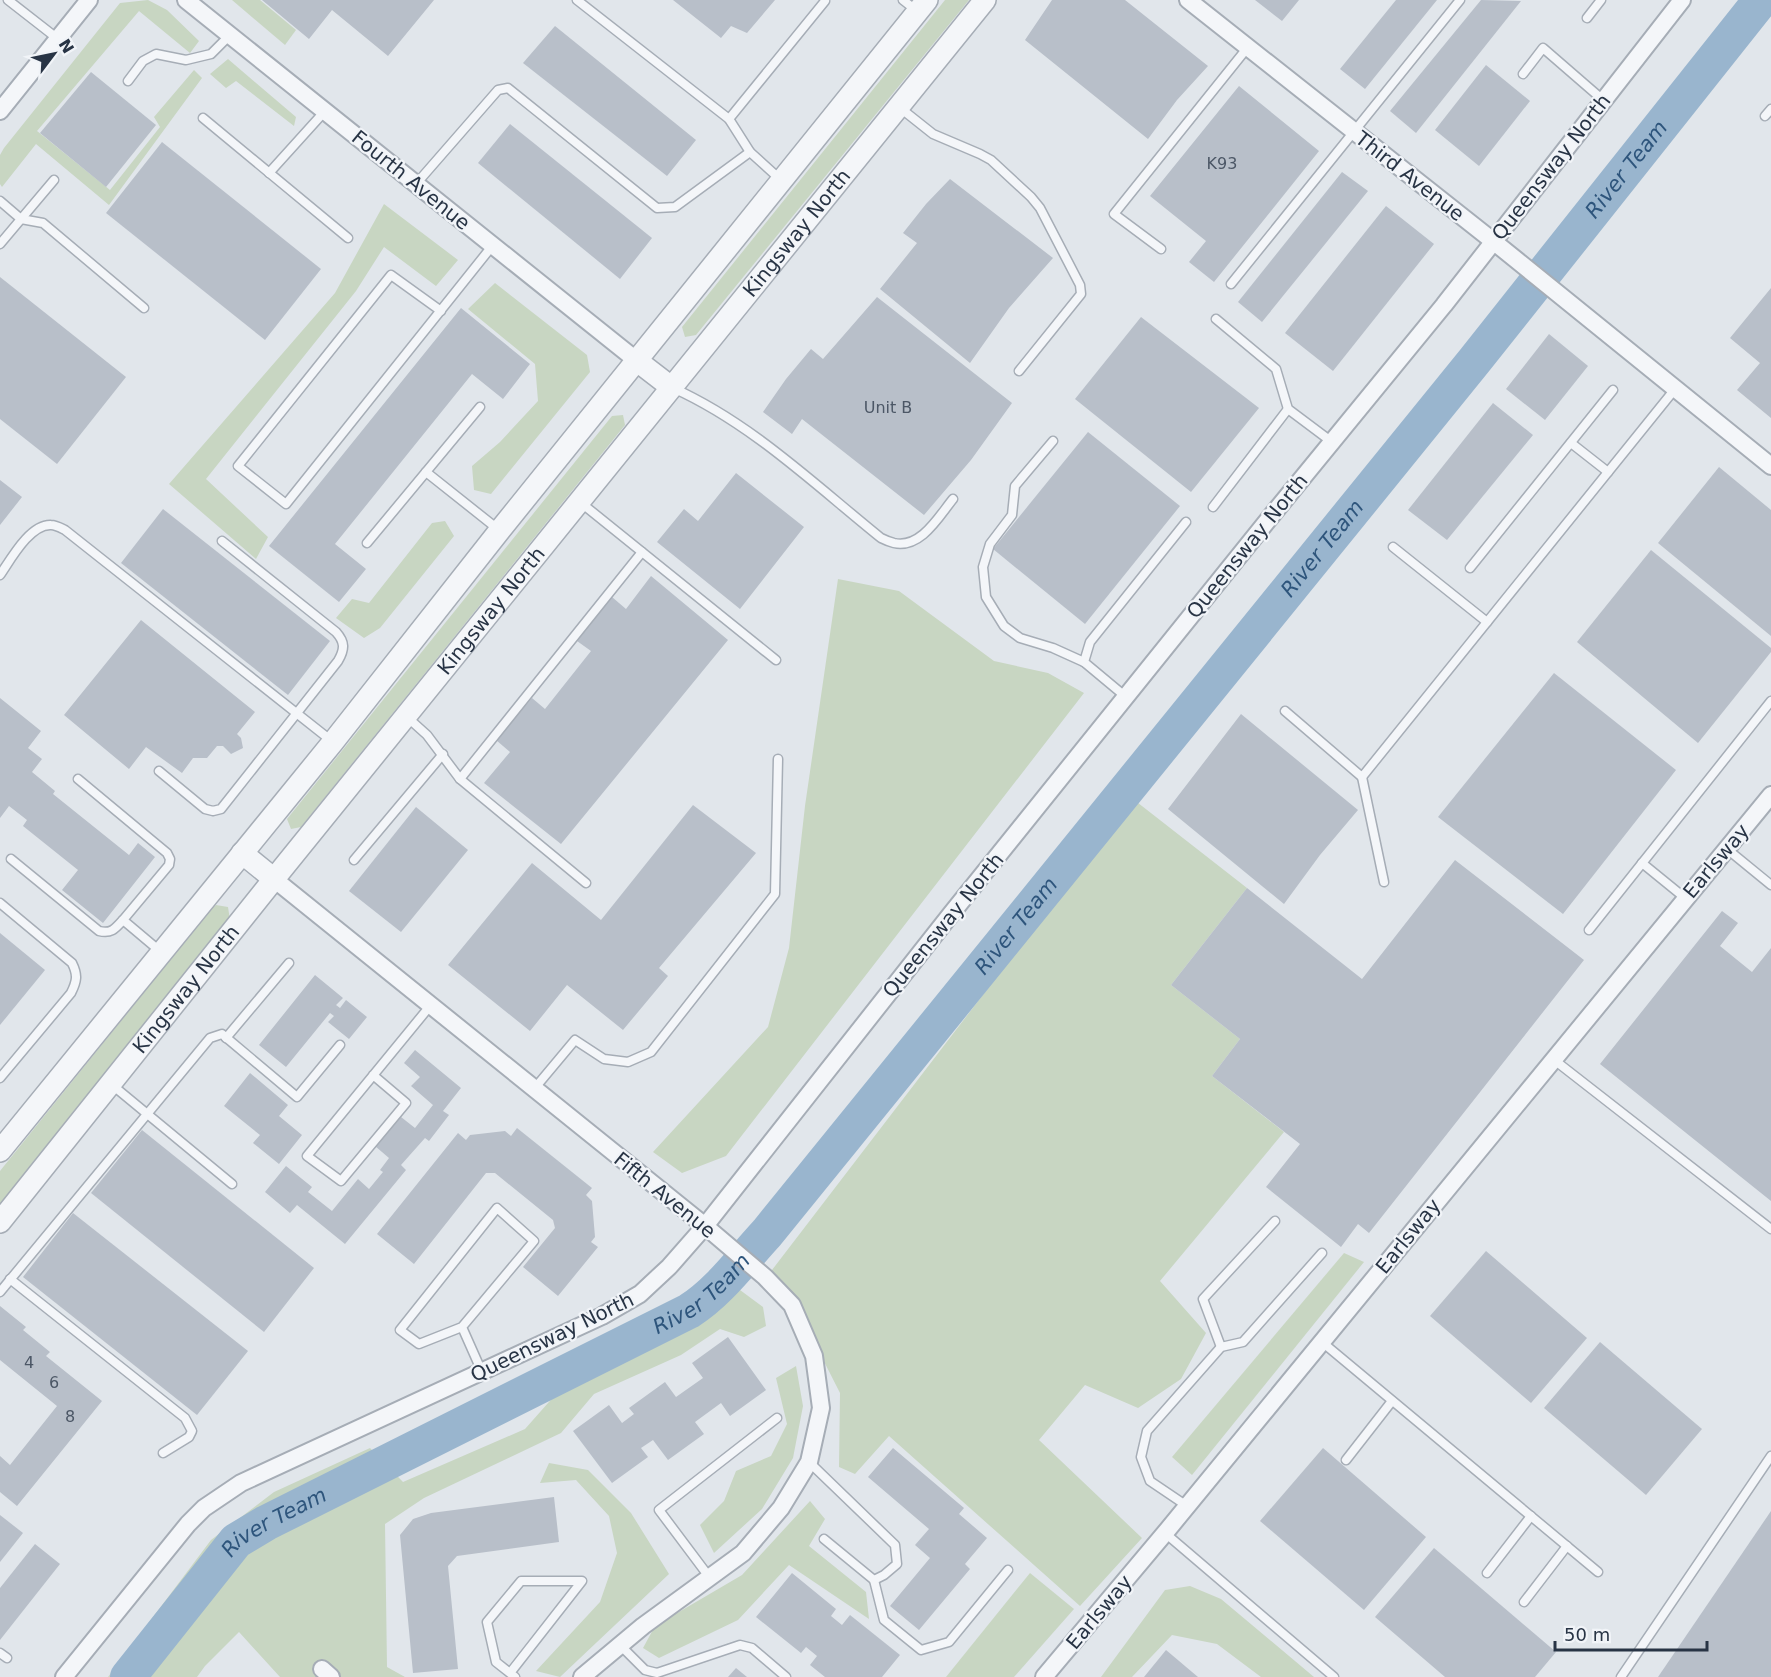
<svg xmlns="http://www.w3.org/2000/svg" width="1771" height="1677" viewBox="0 0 1771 1677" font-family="'DejaVu Sans',sans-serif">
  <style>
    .green { fill: #c8d6c2 }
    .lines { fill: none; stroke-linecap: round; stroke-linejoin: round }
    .river { stroke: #99b5ce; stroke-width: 36 }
    .building { fill: #b8bfc9 }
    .service-casing { stroke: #a6adb6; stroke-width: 11 }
    .minor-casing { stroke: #a6adb6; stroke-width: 20 }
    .tertiary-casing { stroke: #a6adb6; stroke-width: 24 }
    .service { stroke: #f4f6f9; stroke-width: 8 }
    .minor { stroke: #f4f6f9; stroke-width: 16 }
    .tertiary { stroke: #f4f6f9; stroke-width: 21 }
    .labels { text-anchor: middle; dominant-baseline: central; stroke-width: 4.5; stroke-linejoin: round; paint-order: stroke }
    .number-label { font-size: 16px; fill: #4c5766 }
    .street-label { font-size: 20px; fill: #283445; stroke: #f1f4f8 }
    .water-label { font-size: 21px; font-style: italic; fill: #2e557c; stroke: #f1f4f8 }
  </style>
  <rect width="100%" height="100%" fill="#e1e6eb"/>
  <g class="green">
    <polygon points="148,0 167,10 199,41 190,53 139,11 37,131 110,190 160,127 154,117 194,70 202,78 109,205 36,144 2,187 0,184 0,155 4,148 120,3"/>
    <polygon points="232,0 260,0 296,30 285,45"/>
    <polygon points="945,0 969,0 696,335 685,337 682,327"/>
    <polygon points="228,59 296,117 294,126 236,81 226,88 210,74"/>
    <polygon points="384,204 458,260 436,286 384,247 356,291 206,479 268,537 256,559 169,484 335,293"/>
    <polygon points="495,283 587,355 590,372 491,494 474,490 472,466 500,442 538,401 535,364 468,309"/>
    <polygon points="623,415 625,425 301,827 291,829 287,819 612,416"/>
    <polygon points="445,521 454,536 380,628 364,638 336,618 352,599 369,603 432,523"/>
    <polygon points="838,579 899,591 994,661 1048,673 1084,693 726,1156 682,1173 653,1152 768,1027 789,948 805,806"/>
    <polygon points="1133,799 1247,888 1171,985 1240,1039 1212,1076 1284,1132 1160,1281 1206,1333 1181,1379 1138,1408 1085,1385 1039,1440 1142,1538 1080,1606 889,1436 855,1474 839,1467 840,1393 805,1324 772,1270"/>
    <polygon points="216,905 228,907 230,920 0,1204 0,1171 212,908"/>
    <polygon points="1344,1253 1364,1262 1192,1475 1172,1457"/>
    <polygon points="740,1290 763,1307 766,1326 744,1337 720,1329 681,1355 594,1394 561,1433 424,1498 385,1524 387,1667 405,1677 280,1677 239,1632 205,1666 197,1677 108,1677 211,1540 274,1492 370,1448 403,1482 525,1429 556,1394"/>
    <polygon points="796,1366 803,1406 793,1458 762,1509 714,1553 700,1525 724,1501 736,1471 771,1456 787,1424 776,1378"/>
    <polygon points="549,1463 588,1470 631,1513 669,1574 560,1677 536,1671 600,1602 617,1553 609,1516 576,1480 540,1483"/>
    <polygon points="810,1501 825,1519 809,1546 866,1592 869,1619 789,1565 738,1620 659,1658 643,1648 655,1626 742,1575"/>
    <polygon points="1030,1573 1074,1609 1014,1677 946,1677"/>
    <polygon points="1190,1586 1221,1599 1314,1677 1261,1677 1217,1644 1172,1635 1132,1677 1101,1677 1165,1590"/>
  </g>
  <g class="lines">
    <path class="river" id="s1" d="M128,1677L236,1541L266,1523L689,1311C719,1292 742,1260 767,1233L1475,360L1761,0"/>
  </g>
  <g class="building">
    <polygon points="262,0 434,0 388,56 332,10 309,39"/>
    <polygon points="673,0 775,0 747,33 731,26 721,38"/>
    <polygon points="1052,0 1125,0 1208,66 1177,100 1148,139 1025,40"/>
    <polygon points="1255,0 1299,0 1282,21"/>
    <polygon points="1396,0 1437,0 1365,89 1340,69"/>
    <polygon points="1481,0 1521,1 1416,133 1390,111"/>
    <polygon points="555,26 696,140 667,176 523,63"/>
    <polygon points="1486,65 1530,101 1479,166 1435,130"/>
    <polygon points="91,72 156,125 106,187 40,133"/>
    <polygon points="1239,86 1319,151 1214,282 1189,262 1206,241 1150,196"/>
    <polygon points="510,124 652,238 620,279 478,163"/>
    <polygon points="162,142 321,269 265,340 106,213"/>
    <polygon points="1342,172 1368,191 1262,322 1238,302"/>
    <polygon points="950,179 1053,258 1009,308 970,363 880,289 917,243 903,233 926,204"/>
    <polygon points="1386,206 1434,244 1333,371 1285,333"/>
    <polygon points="0,277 126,377 57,464 0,419"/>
    <polygon points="1771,288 1771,418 1737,390 1760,363 1730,338"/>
    <polygon points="877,297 1012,403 971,460 924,515 802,419 792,434 763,412 786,379 811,349 823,359"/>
    <polygon points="461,308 530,364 503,399 472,374 335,544 366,569 339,602 269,546"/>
    <polygon points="1141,317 1259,408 1191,492 1075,399"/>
    <polygon points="1549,334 1588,366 1545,420 1506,389"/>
    <polygon points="1493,403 1533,435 1447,540 1408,510"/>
    <polygon points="1088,432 1180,506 1085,624 993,549"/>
    <polygon points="1719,467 1771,510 1771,636 1658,543"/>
    <polygon points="736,473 804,527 740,609 657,542 684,509 698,521"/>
    <polygon points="0,480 22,497 0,525"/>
    <polygon points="163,509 330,641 288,695 121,563"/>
    <polygon points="1651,550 1771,648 1771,652 1698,743 1577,642"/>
    <polygon points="651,576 728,640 561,844 484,783 510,752 496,740 532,698 545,709 591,651 577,641 612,597 626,609"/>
    <polygon points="141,620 255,712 237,734 241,738 243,748 231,754 223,746 217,746 207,758 193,758 182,773 146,747 129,769 64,715"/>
    <polygon points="1554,673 1676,770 1563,914 1438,817"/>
    <polygon points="0,698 41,731 28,748 42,759 32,772 55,791 53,794 129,855 138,843 155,857 103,923 62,890 78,870 23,826 27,820 9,806 0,818"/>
    <polygon points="1241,714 1358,810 1320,855 1284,904 1168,809"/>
    <polygon points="693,805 756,853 659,968 668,976 623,1030 567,985 530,1031 448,965 532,863 601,920"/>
    <polygon points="416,807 468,850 401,932 349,891"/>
    <polygon points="1455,860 1584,960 1369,1233 1358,1224 1341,1247 1266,1187 1300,1144 1212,1076 1240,1039 1171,985 1247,888 1362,979"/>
    <polygon points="1722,911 1738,923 1720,946 1752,972 1771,948 1771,1201 1600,1064"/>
    <polygon points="0,933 45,970 0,1025"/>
    <polygon points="315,975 343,998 336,1005 340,1008 346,1000 367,1017 349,1039 328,1022 334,1016 330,1013 286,1067 259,1045"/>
    <polygon points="415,1050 461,1088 443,1111 449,1115 429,1141 425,1138 401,1165 406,1170 345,1244 297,1205 290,1213 265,1192 286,1166 312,1187 308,1192 332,1211 358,1179 369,1189 383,1172 380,1170 389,1158 375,1146 401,1117 415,1128 433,1105 411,1086 420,1077 404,1063"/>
    <polygon points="250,1073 288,1105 279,1116 302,1135 279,1164 253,1143 260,1135 224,1106"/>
    <polygon points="517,1128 592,1188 586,1195 592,1201 595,1237 591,1242 598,1247 558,1296 523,1267 555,1228 553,1220 495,1173 486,1173 414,1264 377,1234 458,1133 466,1140 470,1135 505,1131 511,1136"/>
    <polygon points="142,1130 314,1268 264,1332 91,1193"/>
    <polygon points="73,1213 248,1351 197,1415 23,1277"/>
    <polygon points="1486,1251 1587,1338 1531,1403 1430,1316"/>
    <polygon points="0,1306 26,1327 23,1330 50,1352 46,1356 102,1401 17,1506 0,1492 0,1456 10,1465 57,1406 0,1360"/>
    <polygon points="728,1337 766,1390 730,1416 721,1403 695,1422 704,1434 668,1460 653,1440 641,1448 648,1457 612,1483 573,1431 609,1405 622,1423 634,1414 629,1408 665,1382 676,1397 703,1378 692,1363"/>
    <polygon points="1600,1342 1702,1429 1646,1495 1544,1408"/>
    <polygon points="893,1448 964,1508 959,1514 987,1538 965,1564 970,1569 919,1630 890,1606 930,1558 915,1545 929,1529 868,1477"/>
    <polygon points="1323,1448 1426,1537 1364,1610 1260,1521"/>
    <polygon points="554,1497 559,1542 457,1556 448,1566 458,1669 413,1673 400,1535 413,1519 431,1513"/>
    <polygon points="1771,1511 1771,1677 1658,1677"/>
    <polygon points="0,1515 23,1533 0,1562"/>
    <polygon points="35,1544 60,1564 0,1640 0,1588"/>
    <polygon points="1434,1548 1556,1652 1535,1677 1445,1677 1375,1617"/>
    <polygon points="792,1573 836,1609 831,1616 842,1625 850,1615 900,1655 882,1677 825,1677 810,1665 817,1656 806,1647 801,1653 756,1617"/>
    <polygon points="1166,1650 1198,1677 1144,1677"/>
    <polygon points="736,1668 747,1677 728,1677"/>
  </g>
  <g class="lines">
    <g class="service-casing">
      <g id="service">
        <polyline points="8,0 58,39"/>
        <polyline points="577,0 729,119 750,152 782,181"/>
        <polyline points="903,0 917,11"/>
        <polyline points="1587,18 1601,0"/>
        <polyline points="1523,74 1543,48 1603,100"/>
        <polyline points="128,81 143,61 156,54 186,60 211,54 230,35"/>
        <polyline points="899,107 933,134 980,154 991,160 1031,197 1040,208 1080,285 1081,294 1019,371"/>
        <polyline points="1765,116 1771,109"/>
        <polyline points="203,118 348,238"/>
        <polyline points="729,119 825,1"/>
        <polyline points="269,173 325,111"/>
        <polyline points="416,184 498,90 508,88 657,208 675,207 750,152"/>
        <polyline points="0,201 21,219 43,223 144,308"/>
        <polyline points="0,244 54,180"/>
        <polyline points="1161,249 1114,214 1248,47"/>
        <polyline points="1231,284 1460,0"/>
        <polyline points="441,311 391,275 238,466 286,504 493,245"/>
        <polyline points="1216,319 1276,369 1288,409 1332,442"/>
        <path d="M673,388C751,423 814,484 881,538C885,540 890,542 894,543C921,549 939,516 953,499"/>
        <polyline points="1053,441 1015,486 1012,515 990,544 983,567 986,597 1004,626 1020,638 1053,648 1084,662"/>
        <polyline points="1571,443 1608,472"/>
        <polyline points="426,472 499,530"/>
        <polyline points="580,502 776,660"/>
        <polyline points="1213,507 1288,409"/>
        <polyline points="367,543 480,407"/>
        <polyline points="1393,547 1487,622"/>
        <polyline points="1470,568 1613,390"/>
        <path d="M0,575C11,559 30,524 51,525C56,525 61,528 65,530L333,742"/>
        <polyline points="1126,697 1084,662 1090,642 1186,522"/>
        <polyline points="1285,711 1362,777 1675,389"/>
        <polyline points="407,717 427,735 460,779 586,883"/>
        <path d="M159,771L205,809L213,811L221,809L338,661C345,649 345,642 336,632L222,541"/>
        <polyline points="1362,777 1384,882"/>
        <polyline points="78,779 167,853 170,859 169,865 123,920"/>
        <polyline points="460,779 642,552"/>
        <polyline points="1727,849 1771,885"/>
        <path d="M11,859L99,931C111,934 115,929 123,920L161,952"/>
        <polyline points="354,860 443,754"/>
        <polyline points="1642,863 1685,898"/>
        <path d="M0,903L72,963C78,975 77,981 71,993L0,1078"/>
        <polyline points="1589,930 1771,701"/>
        <polyline points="226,1038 289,963"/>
        <polyline points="1553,1059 1771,1229"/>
        <polyline points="373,1075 406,1103 341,1181 307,1156 430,1006"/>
        <polyline points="111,1084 232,1184"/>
        <polyline points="534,1089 575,1040 604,1059 628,1062 651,1052 775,894 778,759"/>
        <polyline points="10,1279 185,1418 192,1431 189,1437 163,1453"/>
        <polyline points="0,1292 210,1038 222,1034 297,1097 340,1045"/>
        <polyline points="462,1327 534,1241 497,1208 400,1330 419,1344 462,1327 482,1372"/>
        <polyline points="1322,1342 1598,1572"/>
        <polyline points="1221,1347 1203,1299 1275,1221"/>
        <polyline points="1346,1460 1392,1401"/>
        <polyline points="809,1462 895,1545 897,1564 884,1575 874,1580 824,1539"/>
        <polyline points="1187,1506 1150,1481 1141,1457 1147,1431 1221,1347 1243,1342 1322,1253"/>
        <polyline points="1165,1533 1334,1677"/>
        <polyline points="1487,1573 1531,1516"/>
        <polyline points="710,1578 659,1510 777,1418"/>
        <polyline points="874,1580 884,1620 921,1650 949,1642 1008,1570"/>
        <polyline points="1524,1602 1567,1546"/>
        <polyline points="619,1644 645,1670 657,1673 740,1645 752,1648 786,1677"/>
        <polyline points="0,1653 7,1658"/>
        <polyline points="510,1673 582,1581 521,1581 487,1622 496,1662 515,1677"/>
        <polyline points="1621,1677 1771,1456"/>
      </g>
    </g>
    <g class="minor-casing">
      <g id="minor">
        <polyline points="186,0 636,360"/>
        <polyline points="1188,0 1493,241 1771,466"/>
        <polyline points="0,111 89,0"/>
        <polyline points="274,879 705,1226 765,1277 792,1305 814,1356 821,1408 809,1462 781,1508 743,1553 643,1626 582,1677"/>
        <polyline points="322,1669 331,1677"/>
        <polyline points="64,1677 188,1524 204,1508 241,1483 602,1316 640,1294 669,1267 705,1226 951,914 1268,520 1444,305 1682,0"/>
        <polyline points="1044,1677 1165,1533 1771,795"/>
      </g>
    </g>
    <g class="tertiary-casing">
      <g id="tertiary">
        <polyline points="636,360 671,387"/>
        <polyline points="242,853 274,879"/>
        <polyline points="0,1151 333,742 500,530 927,0"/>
        <path id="s2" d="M0,1222L274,879L985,0"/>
      </g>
    </g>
    <use href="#service" class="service"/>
    <use href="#minor" class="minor"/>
    <use href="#tertiary" class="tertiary"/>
  </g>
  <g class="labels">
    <g class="number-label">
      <text x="1222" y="163">K93</text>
      <text x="888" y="407">Unit B</text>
      <text x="29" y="1362">4</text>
      <text x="54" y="1382">6</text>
      <text x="70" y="1416">8</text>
    </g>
    <g class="street-label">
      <text transform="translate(1551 167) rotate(-52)">Queensway North</text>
      <text transform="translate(1410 176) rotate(38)">Third Avenue</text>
      <text transform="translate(411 180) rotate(39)">Fourth Avenue</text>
      <text stroke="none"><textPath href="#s2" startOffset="1270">Kingsway North</textPath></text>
      <text transform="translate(1247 546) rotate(-51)">Queensway North</text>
      <text stroke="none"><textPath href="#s2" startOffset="784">Kingsway North</textPath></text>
      <text transform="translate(1716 861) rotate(-50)">Earlsway</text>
      <text transform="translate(943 925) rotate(-51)">Queensway North</text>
      <text stroke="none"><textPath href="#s2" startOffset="298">Kingsway North</textPath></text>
      <text transform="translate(665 1195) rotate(39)">Fifth Avenue</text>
      <text transform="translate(1408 1236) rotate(-51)">Earlsway</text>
      <text transform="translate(552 1337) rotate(-26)">Queensway North</text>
      <text transform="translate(1099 1612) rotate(-50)">Earlsway</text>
    </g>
    <g class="water-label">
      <text stroke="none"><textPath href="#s1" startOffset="2160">River Team</textPath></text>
      <text stroke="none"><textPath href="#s1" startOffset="1674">River Team</textPath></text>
      <text stroke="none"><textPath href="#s1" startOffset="1188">River Team</textPath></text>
      <text stroke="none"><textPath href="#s1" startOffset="702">River Team</textPath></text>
      <text stroke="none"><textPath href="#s1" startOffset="216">River Team</textPath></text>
    </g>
  </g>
  <g transform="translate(54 54) rotate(58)" stroke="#f1f4f8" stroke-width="4.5" paint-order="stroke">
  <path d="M0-4.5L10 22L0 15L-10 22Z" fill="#283445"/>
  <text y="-9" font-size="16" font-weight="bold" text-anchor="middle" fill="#283445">N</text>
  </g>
  <path d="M1555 1641v9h152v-9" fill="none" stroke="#283445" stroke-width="3"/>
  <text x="1564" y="1641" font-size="18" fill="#283445" stroke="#f1f4f8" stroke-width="4.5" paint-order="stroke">50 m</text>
</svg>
